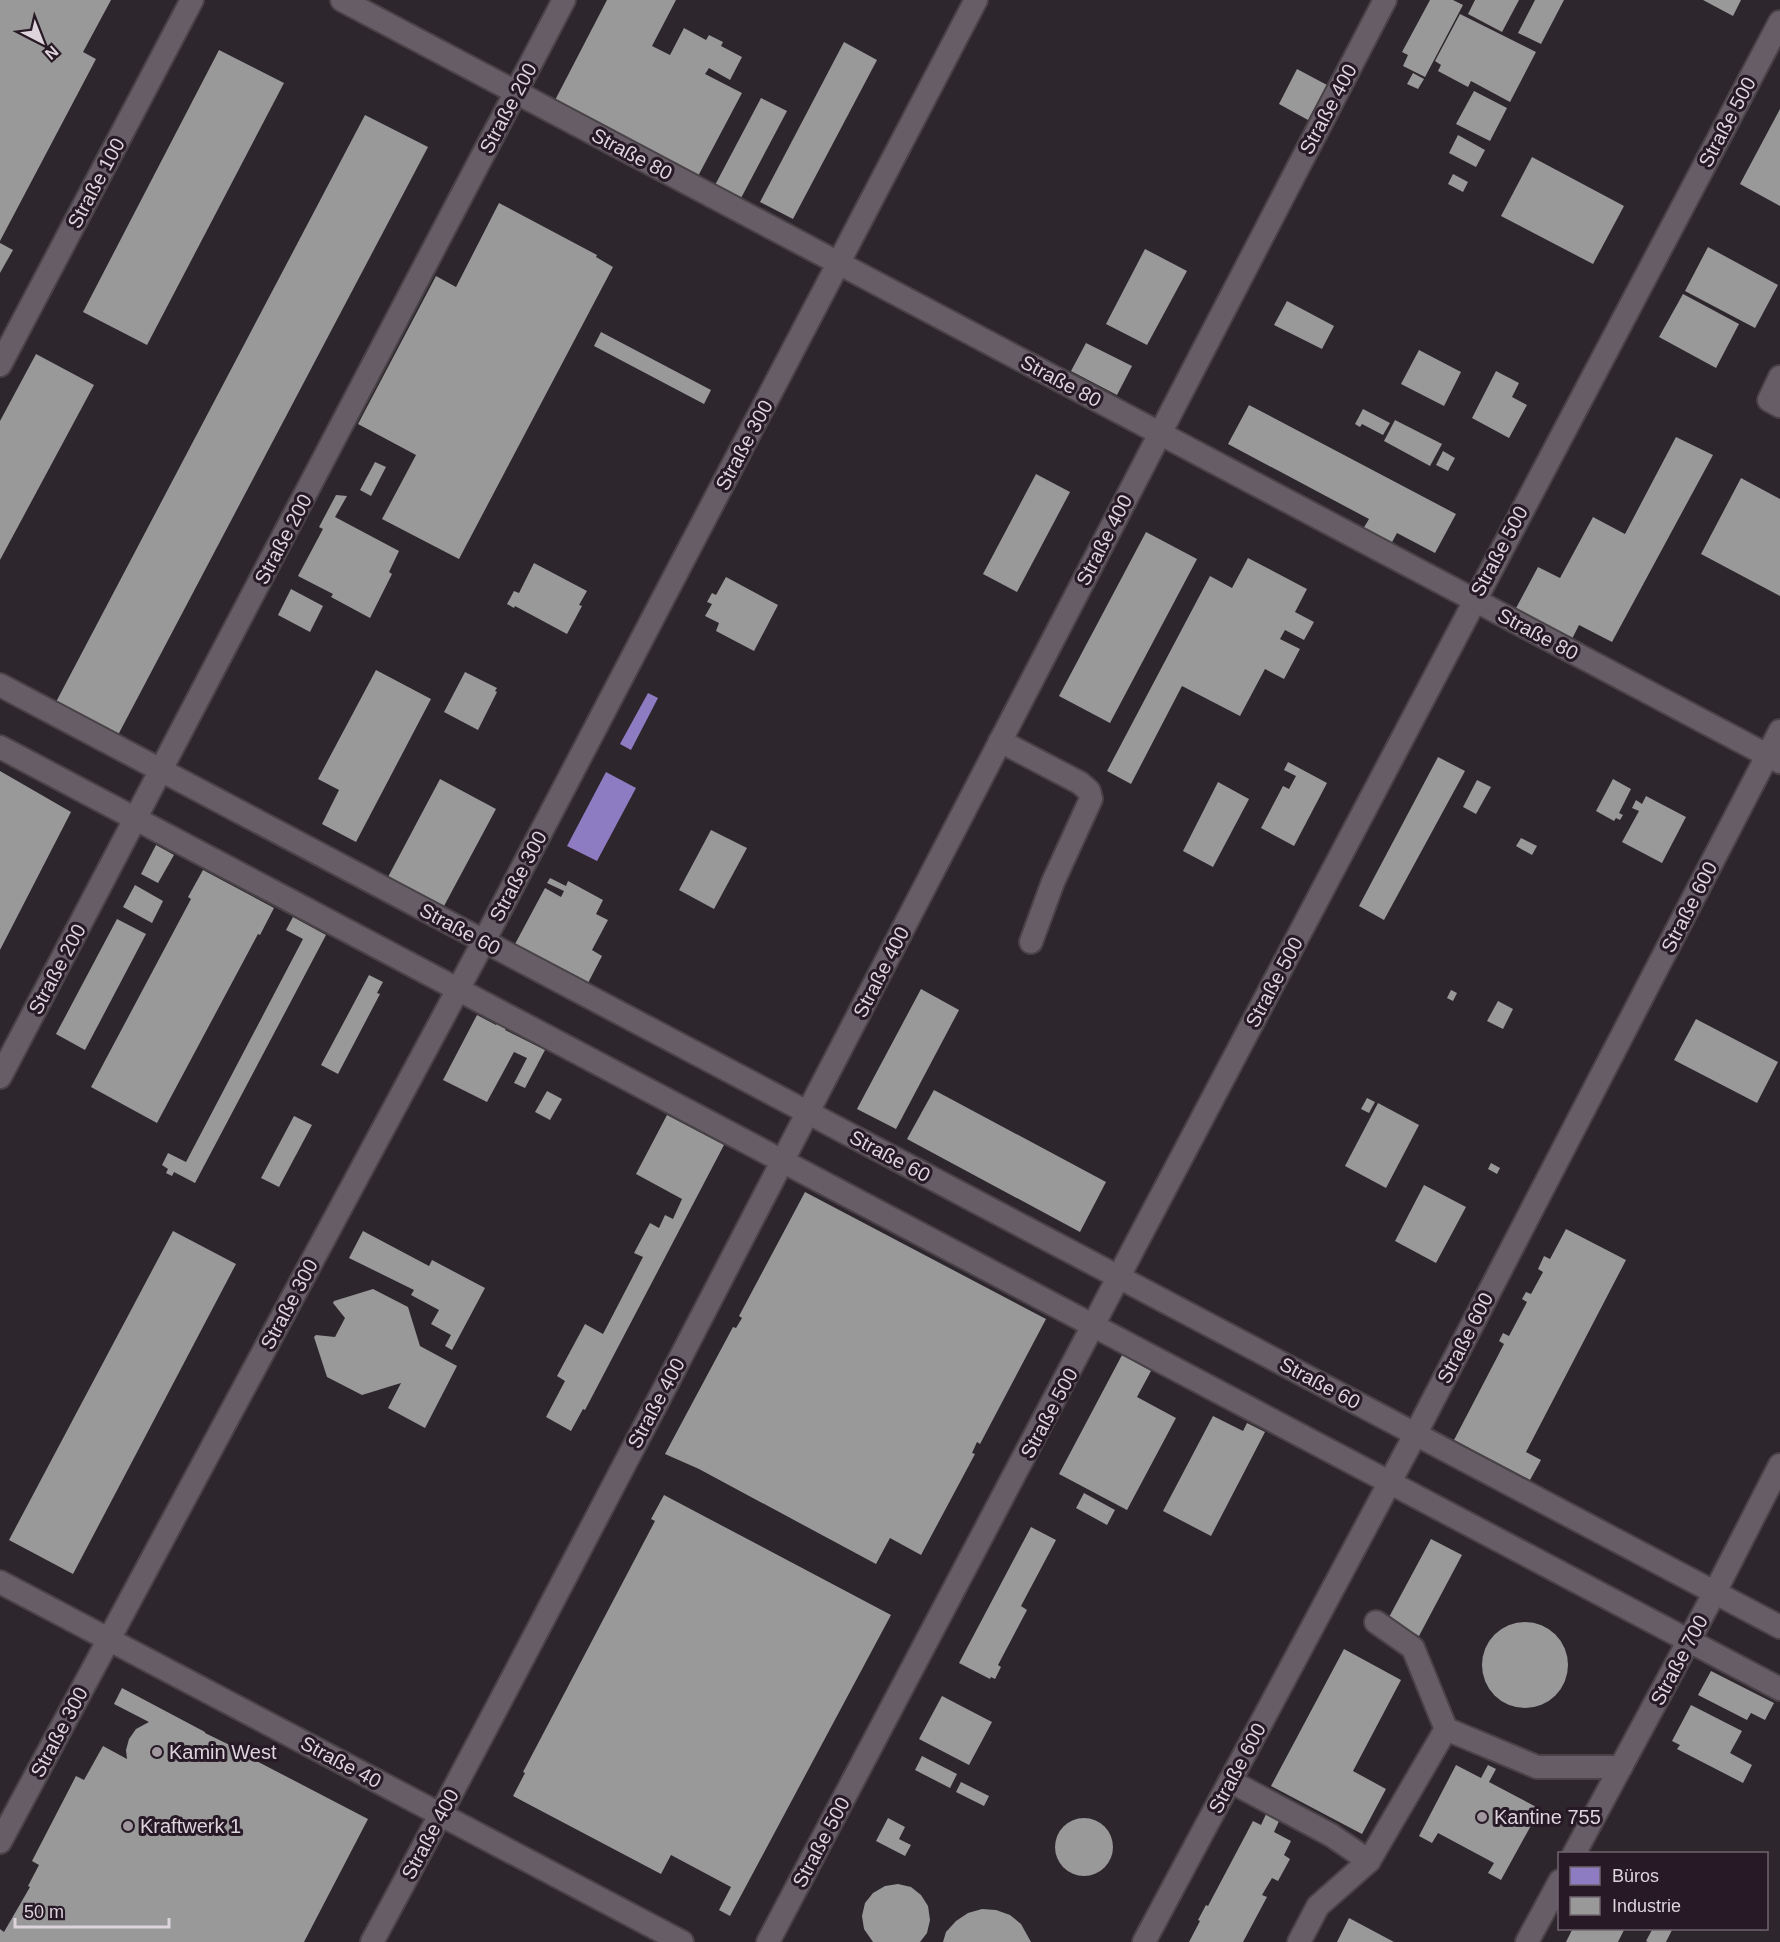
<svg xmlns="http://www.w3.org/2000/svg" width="1780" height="1942" viewBox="0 0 1780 1942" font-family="Arial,sans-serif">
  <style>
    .offices { fill: #8e7cc3 }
    .industry { fill: #999 }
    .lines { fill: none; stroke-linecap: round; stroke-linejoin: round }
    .minor-casing { stroke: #494348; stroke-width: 26 }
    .minor { stroke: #675d66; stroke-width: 22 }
    .poi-dot { fill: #a0979f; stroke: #271a26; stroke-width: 2 }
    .labels { text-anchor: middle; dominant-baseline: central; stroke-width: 6; stroke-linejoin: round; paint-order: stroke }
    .street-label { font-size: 20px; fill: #ded4dc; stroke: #271a26 }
    .poi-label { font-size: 20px; fill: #ded4dc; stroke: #271a26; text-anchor: start }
  </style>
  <rect width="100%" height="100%" fill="#2e262d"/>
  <g class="offices">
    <polygon points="648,693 658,698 631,750 620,744"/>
    <polygon points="606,772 636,788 597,861 567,846"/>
  </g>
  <g class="industry">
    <polygon points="0,0 111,0 83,52 96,59 0,241"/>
    <polygon points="607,0 676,0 652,46 670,55 684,28 706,40 709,35 723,42 721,46 742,57 730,80 709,68 705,74 742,93 697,178 553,104"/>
    <polygon points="1430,0 1453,0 1463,5 1425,77 1403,66 1408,55 1402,52"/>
    <polygon points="1475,0 1519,0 1502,32 1468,14"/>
    <polygon points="1535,0 1564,0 1541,44 1518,33"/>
    <polygon points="1703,0 1741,0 1733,16"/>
    <polygon points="1460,14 1536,52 1510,102 1471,81 1468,87 1438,71 1441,65 1435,61"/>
    <polygon points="844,42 877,60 793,219 760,202"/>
    <polygon points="219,50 284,83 147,345 83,312"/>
    <polygon points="1297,69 1327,85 1308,120 1279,104"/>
    <polygon points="1413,73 1424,79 1418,89 1407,84"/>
    <polygon points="1474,91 1507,108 1490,141 1456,124"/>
    <polygon points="761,98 787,111 740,200 714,187"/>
    <polygon points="1780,109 1780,206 1740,184"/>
    <polygon points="365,115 428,147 118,735 56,702"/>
    <polygon points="1458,135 1485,150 1476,167 1449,153"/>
    <polygon points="1532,157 1624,206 1593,264 1501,216"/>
    <polygon points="1453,174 1468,182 1463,192 1448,184"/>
    <polygon points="499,203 597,255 596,257 613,267 459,559 382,519 416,455 358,424 436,276 456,287"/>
    <polygon points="0,243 13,250 0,273"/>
    <polygon points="1708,247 1778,285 1755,328 1685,291"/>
    <polygon points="1145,249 1187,271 1147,345 1106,324"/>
    <polygon points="1683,294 1739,324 1716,368 1659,337"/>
    <polygon points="1287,301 1334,326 1322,349 1274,325"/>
    <polygon points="601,332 711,390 704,404 594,346"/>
    <polygon points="1086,343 1132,366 1117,395 1071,371"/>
    <polygon points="1419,350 1461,372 1444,406 1401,384"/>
    <polygon points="36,354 94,385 0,560 0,421"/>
    <polygon points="1496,371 1519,383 1512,397 1527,405 1509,438 1472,418"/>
    <polygon points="1249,405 1456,514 1435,553 1397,533 1391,544 1363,529 1369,519 1228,444"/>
    <polygon points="1363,409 1390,423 1383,435 1362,424 1360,427 1355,424"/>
    <polygon points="1395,420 1442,444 1430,466 1384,441"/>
    <polygon points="1676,437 1713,455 1612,642 1579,625 1572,639 1515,610 1538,567 1560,578 1593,517 1625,534"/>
    <polygon points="1443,451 1455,458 1448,471 1436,465"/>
    <polygon points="375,462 386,467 371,496 360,490"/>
    <polygon points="1036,474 1070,492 1017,592 983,574"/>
    <polygon points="1741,478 1780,499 1780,596 1701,554"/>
    <polygon points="336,495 347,496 335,517 399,551 389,572 392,574 370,618 331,597 333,594 298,576 323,529 319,527"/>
    <polygon points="1146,532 1197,559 1110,723 1059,696"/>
    <polygon points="1248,558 1307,589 1295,612 1314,622 1304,640 1285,630 1280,639 1300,649 1284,679 1265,669 1240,716 1182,686 1131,784 1107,771 1210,576 1232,588"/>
    <polygon points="534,563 587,591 579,605 582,606 567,634 515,606 514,608 507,604 514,591 519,593"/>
    <polygon points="726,577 778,605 754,651 716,631 719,623 705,616 712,604 707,602 712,593 716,595"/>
    <polygon points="291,589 323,606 310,632 278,615"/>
    <polygon points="376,670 431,699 356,842 322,824 339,790 318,779"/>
    <polygon points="465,672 497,688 495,691 497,692 478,730 444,712"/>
    <polygon points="1438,757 1465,771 1384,920 1359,906"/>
    <polygon points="1288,762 1327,783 1294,846 1261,828 1283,786 1289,789 1296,776 1284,770"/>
    <polygon points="0,771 71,812 0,950"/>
    <polygon points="440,779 496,809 444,906 388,877"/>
    <polygon points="1613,779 1631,789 1619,813 1623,815 1620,820 1616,818 1614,821 1596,811"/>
    <polygon points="1477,780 1491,787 1476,814 1463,807"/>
    <polygon points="1218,782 1249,799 1213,867 1183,851"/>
    <polygon points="1646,796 1686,817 1662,863 1622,842 1639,811 1632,808 1636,800 1642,804"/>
    <polygon points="711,830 747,848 714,909 679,890"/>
    <polygon points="1521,838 1537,846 1532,855 1516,846"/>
    <polygon points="156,845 174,855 158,883 141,874"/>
    <polygon points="203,870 274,908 260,935 258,934 157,1123 91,1087 191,899 188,897"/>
    <polygon points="550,878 566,886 568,881 603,900 596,914 608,920 592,950 602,956 588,983 515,944 545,888 561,897 564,891 547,883"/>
    <polygon points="135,885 163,901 152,923 123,907"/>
    <polygon points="293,917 326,935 195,1183 174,1172 172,1176 166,1173 168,1169 162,1165 168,1153 186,1162 303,939 286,930"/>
    <polygon points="117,919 146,934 85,1050 56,1034"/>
    <polygon points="369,975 383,982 377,993 380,994 338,1074 321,1065"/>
    <polygon points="921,989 959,1010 896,1129 857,1109"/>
    <polygon points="1451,990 1457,993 1453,1001 1447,998"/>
    <polygon points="1498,1001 1513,1009 1503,1029 1487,1021"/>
    <polygon points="477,1015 496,1025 499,1021 508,1026 505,1030 545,1050 525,1088 514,1083 527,1058 514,1052 487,1102 443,1080"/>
    <polygon points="1696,1019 1778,1062 1757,1103 1674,1060"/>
    <polygon points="934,1090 1106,1182 1080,1232 907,1139"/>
    <polygon points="547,1091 562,1099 550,1120 535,1112"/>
    <polygon points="1367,1098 1375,1102 1369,1113 1361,1109"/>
    <polygon points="1378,1103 1419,1125 1386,1188 1345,1166"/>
    <polygon points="667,1115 724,1145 585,1410 583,1409 571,1431 546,1417 565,1381 557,1376 585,1324 603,1334 643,1257 634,1253 650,1223 659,1228 665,1215 673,1219 682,1199 636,1174"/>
    <polygon points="294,1116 312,1125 279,1187 261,1178"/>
    <polygon points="1491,1163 1500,1168 1497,1174 1488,1169"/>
    <polygon points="1424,1185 1466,1207 1436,1263 1395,1241"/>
    <polygon points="805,1192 1046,1319 980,1444 977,1442 972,1453 975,1454 921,1555 890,1538 876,1564 699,1469 665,1454 733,1327 736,1328 742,1318 739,1316"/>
    <polygon points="1566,1229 1626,1260 1526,1452 1541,1460 1530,1480 1454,1440 1504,1344 1499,1341 1503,1333 1509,1336 1527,1302 1522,1299 1526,1292 1531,1294 1543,1272 1538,1269 1544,1256 1550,1259"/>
    <polygon points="173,1231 236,1264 73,1574 9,1540"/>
    <polygon points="363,1231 429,1266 432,1260 485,1288 452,1350 445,1346 451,1335 431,1324 439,1310 411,1295 414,1290 349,1258"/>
    <polygon points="373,1289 408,1307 420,1346 457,1366 425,1428 388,1408 401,1383 362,1395 327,1377 314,1337 316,1335 335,1337 345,1318 333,1303 334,1301"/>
    <polygon points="1122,1355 1151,1371 1137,1397 1176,1418 1127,1510 1059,1474"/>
    <polygon points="1213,1416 1243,1431 1247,1423 1265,1432 1211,1536 1163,1511"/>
    <polygon points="1084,1493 1115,1510 1107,1525 1076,1508"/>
    <polygon points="664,1495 891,1615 730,1916 719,1910 731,1887 671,1855 661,1874 513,1796 525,1773 523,1772 655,1521 651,1519"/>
    <polygon points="1031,1527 1056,1540 1021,1606 1027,1610 998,1665 1001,1667 995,1679 991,1677 990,1679 959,1663"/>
    <polygon points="1431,1539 1462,1555 1419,1636 1388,1619"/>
    <circle cx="1525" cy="1665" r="43"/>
    <polygon points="1344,1649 1401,1680 1353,1771 1386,1789 1362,1834 1271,1786"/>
    <polygon points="1711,1671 1774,1703 1765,1720 1751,1713 1747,1720 1698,1695"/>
    <polygon points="122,1688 205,1732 205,1733 246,1753 245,1755 368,1819 304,1942 0,1942 0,1929 4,1932 30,1887 28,1886 39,1865 32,1861 76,1776 84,1780 103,1746 127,1759 126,1750 129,1739 136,1729 149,1722 114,1704"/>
    <polygon points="942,1696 992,1722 969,1765 919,1739"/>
    <polygon points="1691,1705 1742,1731 1730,1753 1752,1765 1743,1783 1677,1749 1680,1745 1672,1741"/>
    <polygon points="922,1756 957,1774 950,1788 915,1770"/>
    <polygon points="1456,1765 1481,1778 1488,1765 1496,1769 1489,1782 1540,1809 1501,1880 1488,1873 1494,1863 1438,1833 1432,1843 1419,1836"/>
    <polygon points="961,1782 989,1796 984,1806 956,1792"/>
    <polygon points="1267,1812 1280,1819 1274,1832 1291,1841 1284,1855 1290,1859 1278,1881 1272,1878 1262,1895 1267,1897 1243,1942 1189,1942 1200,1921 1198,1920 1206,1905 1208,1906 1253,1821 1261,1825"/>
    <circle cx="1084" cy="1847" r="29"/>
    <polygon points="888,1818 905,1827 899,1839 911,1845 905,1856 876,1841"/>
    <polygon points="898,1884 911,1887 921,1895 928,1906 930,1920 927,1933 920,1942 873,1942 864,1929 862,1916 865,1903 873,1893 885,1886"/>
    <polygon points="982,1909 996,1910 1010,1915 1021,1924 1031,1942 943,1942 946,1932 956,1921 968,1913"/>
    <polygon points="1349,1918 1394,1942 1337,1942"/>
    <polygon points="1573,1928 1625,1928 1618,1942 1566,1942"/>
    <polygon points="1653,1928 1673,1928 1666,1942 1648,1942 1646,1941"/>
  </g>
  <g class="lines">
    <g class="minor-casing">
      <g id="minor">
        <polyline points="342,0 1780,762"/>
        <polyline points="0,365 192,0"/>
        <polyline points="1780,377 1769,400 1780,406"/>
        <polyline points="0,685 1780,1627"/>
        <polyline points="1000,741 1080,783 1089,791 1091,799 1053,882 1031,942"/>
        <polyline points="0,747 1780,1689"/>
        <polyline points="0,1077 564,0"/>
        <polyline points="0,1582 682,1942"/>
        <polyline points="1376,1622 1413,1648 1446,1729"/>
        <polyline points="1230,1781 1331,1835 1369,1861 1446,1729 1537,1767 1621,1767"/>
        <polyline points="0,1842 484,941 976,0"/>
        <polyline points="1574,1854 1715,1592 1780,1465"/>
        <path d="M372,1942C470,1761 564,1579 660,1397C903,932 1142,465 1385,0"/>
        <path d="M768,1942C1107,1303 1441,661 1780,22"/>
        <polyline points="1144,1942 1415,1435 1780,731"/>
        <polyline points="1299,1942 1318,1906 1369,1861"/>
        <polyline points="1527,1942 1560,1881"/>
      </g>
    </g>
    <use href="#minor" class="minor"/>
  </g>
  <g class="poi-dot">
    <circle cx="157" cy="1752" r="6"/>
    <circle cx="1482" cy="1817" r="6"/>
    <circle cx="128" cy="1826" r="6"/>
  </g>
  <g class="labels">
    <g class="street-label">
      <text transform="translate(508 108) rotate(-62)">Straße 200</text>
      <text transform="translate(1328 109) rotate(-62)">Straße 400</text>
      <text transform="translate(1727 122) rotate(-62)">Straße 500</text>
      <text transform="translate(632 154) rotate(28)">Straße 80</text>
      <text transform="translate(96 183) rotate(-62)">Straße 100</text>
      <text transform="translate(1061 381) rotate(28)">Straße 80</text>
      <text transform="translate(744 445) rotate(-62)">Straße 300</text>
      <text transform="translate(283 539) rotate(-62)">Straße 200</text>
      <text transform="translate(1104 540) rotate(-63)">Straße 400</text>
      <text transform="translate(1499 551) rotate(-62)">Straße 500</text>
      <text transform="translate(1538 634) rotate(28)">Straße 80</text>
      <text transform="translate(518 876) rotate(-62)">Straße 300</text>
      <text transform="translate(1689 907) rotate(-63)">Straße 600</text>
      <text transform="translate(460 929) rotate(28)">Straße 60</text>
      <text transform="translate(57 969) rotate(-62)">Straße 200</text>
      <text transform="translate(881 972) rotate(-63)">Straße 400</text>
      <text transform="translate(1274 982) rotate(-62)">Straße 500</text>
      <text transform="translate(890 1156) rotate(28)">Straße 60</text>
      <text transform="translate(289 1304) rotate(-62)">Straße 300</text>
      <text transform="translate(1465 1338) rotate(-63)">Straße 600</text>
      <text transform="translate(1320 1383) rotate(28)">Straße 60</text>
      <text transform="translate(656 1403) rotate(-62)">Straße 400</text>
      <text transform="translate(1049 1413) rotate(-62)">Straße 500</text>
      <text transform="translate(1679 1660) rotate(-62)">Straße 700</text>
      <text transform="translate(59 1732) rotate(-62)">Straße 300</text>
      <text transform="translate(341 1762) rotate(28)">Straße 40</text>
      <text transform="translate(1237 1768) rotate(-62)">Straße 600</text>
      <text transform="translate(430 1834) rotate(-62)">Straße 400</text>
      <text transform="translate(821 1842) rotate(-62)">Straße 500</text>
    </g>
    <g class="poi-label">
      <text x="169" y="1752">Kamin West</text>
      <text x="1494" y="1817">Kantine 755</text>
      <text x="140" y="1826">Kraftwerk 1</text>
    </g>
  </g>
  <rect x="1558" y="1852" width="210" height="78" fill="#271a26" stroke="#70646f" stroke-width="1.5"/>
  <rect x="1570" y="1867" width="30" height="18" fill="#8e7cc3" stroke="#70646f" stroke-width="1.5"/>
  <text x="1612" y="1882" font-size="18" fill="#ded4dc">Büros</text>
  <rect x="1570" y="1897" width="30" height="18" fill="#999999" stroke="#70646f" stroke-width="1.5"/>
  <text x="1612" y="1912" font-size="18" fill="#ded4dc">Industrie</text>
  <g transform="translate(42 42) rotate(138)" stroke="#271a26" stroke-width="4.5" paint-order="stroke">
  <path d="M0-4.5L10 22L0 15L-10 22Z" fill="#ded4dc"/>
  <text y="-9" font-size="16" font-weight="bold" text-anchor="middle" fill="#ded4dc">N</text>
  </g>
  <path d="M15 1918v9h154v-9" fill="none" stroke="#ded4dc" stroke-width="3"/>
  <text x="24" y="1918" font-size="18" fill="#ded4dc" stroke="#271a26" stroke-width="4.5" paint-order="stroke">50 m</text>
</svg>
